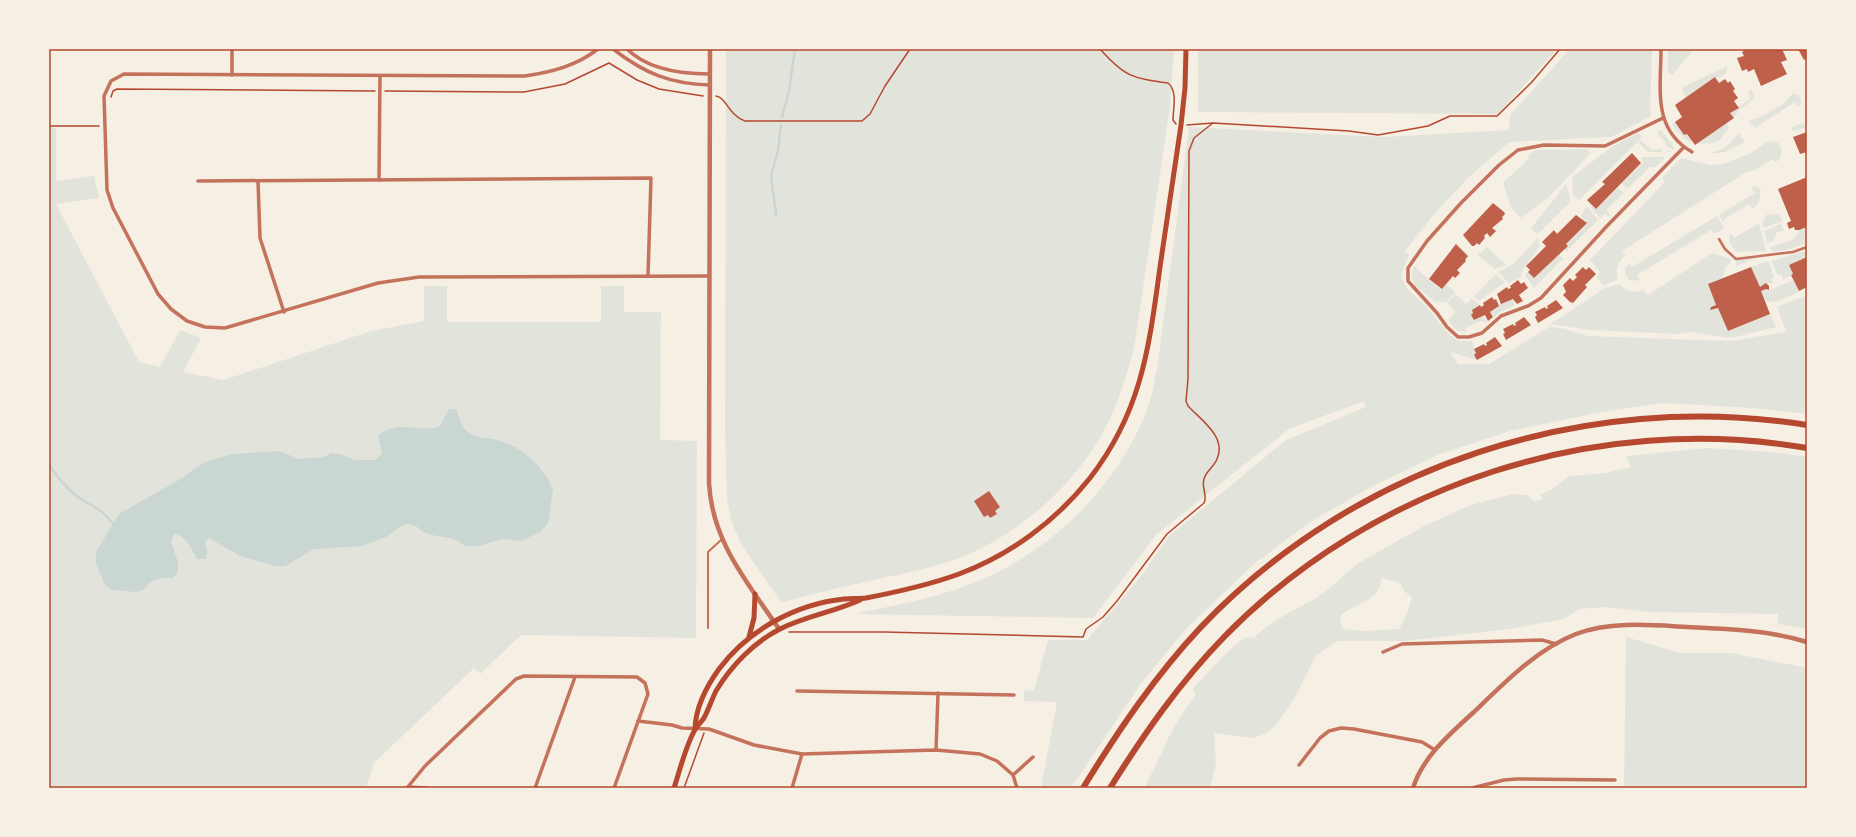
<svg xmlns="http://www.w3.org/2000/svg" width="1856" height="837" viewBox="0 0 1856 837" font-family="'Source Serif 4',serif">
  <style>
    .green { fill: #e2e4dc; fill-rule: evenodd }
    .water { fill: #c9d6d2 }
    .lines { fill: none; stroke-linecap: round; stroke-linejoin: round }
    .stream { stroke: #c9d6d2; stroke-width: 2.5 }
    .building { fill: #bf614a }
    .path { stroke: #b5482f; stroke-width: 1.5 }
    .service { stroke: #c5725c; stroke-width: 2 }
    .pedestrian { stroke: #c5725c; stroke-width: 2.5 }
    .minor { stroke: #c5725c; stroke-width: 3.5 }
    .tertiary { stroke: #c5725c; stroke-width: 4.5 }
    .secondary { stroke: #b5482f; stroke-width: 5 }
    .trunk { stroke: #b5482f; stroke-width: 6 }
    .neatline { fill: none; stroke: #b5482f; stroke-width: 1.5 }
  </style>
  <rect width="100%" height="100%" fill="#f6efe4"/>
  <g class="green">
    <path d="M726,49H1174L1170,107L1134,348C1128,371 1121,394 1111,417C1080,482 1021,535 954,560C931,568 907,573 883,578C850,585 816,593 783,602L779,599L741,544L731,520L727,500L725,432Z"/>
    <polygon points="1198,49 1557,49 1498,114 1198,112"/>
    <path d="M1570,49H1652L1650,117L1611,137L1509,142L1471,175L1435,213L1405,251L1409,255L1401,275L1407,289L1423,303L1451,336L1460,341H1472L1476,353L1474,355L1477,360L1450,352L1458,364H1489L1549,327L1565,329L1588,336L1731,341L1786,332L1777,307L1807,295V414L1754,408L1662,403L1596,413L1510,431L1440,454L1373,486L1310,522L1255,563L1186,629L1142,682L1071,788H1041L1057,702L1024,701V691L1034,690L1048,640H1087L1142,575L1168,537L1286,440L1366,407L1364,401L1289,429L1156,535L1093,618L854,614C892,606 930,599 966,586C1047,556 1120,487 1149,404C1153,393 1154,380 1157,369L1189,127L1385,137L1509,130L1510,115Z"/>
    <polygon points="1668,49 1694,49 1672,75 1668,72"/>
    <path d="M1727,66C1728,73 1724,75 1719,78L1715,77L1685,97L1682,89L1685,86Z"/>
    <polygon points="1751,90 1755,98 1739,110 1734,118 1730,113 1751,98 1748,92"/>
    <path d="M1793,93L1799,95C1802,100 1803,103 1798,108L1795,102L1755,128L1748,120L1761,117L1783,104Z"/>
    <path d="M1675,122L1684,135L1687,134L1693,143C1684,139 1678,133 1672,124Z"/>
    <polygon points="1807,122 1806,129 1804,128 1794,131 1790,128"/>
    <polygon points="1726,123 1729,128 1723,135 1723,138 1714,143 1697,144"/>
    <polygon points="49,127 56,128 56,181 94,176 99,198 56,204 139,362 160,367 180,330 201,338 183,372 224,380 371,331 424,321 424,286 447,286 447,322 601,322 601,286 624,286 624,312 661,312 660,440 697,441 696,638 521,635 480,674 474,668 374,763 366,788 49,788"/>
    <polygon points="1661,130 1674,147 1674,150 1666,146 1665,141 1658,135 1658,131"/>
    <polygon points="1638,133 1642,136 1636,143 1641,140 1651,150 1662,149 1662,152 1667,152 1668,149 1671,152 1648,152 1639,143 1635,144 1579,200 1573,194 1572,177 1613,146"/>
    <polygon points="1739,133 1745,142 1725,152 1708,154 1724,148 1730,143"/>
    <path d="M1775,141C1782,145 1783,153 1779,160L1775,162L1773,159L1753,171H1748L1622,251L1625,255C1618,263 1615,268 1618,279L1603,286L1597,277L1600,272L1590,260L1591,259L1665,182L1662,178L1681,158L1710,165L1723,164L1751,153L1767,142Z"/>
    <polygon points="1588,149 1590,154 1548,198 1520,218 1510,206 1503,182 1526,162 1529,155 1535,150"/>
    <polygon points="1642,157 1665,157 1655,167 1650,167 1627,189 1622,183 1643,163"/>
    <polygon points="1566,184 1571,201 1541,231 1536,234 1531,228"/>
    <path d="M1756,186L1761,190C1760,197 1759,206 1752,209L1749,204L1724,219L1723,222L1719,215L1755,193L1751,187Z"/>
    <polygon points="1618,188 1624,193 1606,210 1610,215 1609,217 1605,213 1600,218 1591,208 1592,206 1596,209"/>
    <polygon points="1587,206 1598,220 1566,252 1564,249 1568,246 1566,244 1587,223 1581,216"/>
    <polygon points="1768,213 1773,215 1779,213 1782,221 1763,228 1762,223"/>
    <polygon points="1717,216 1724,228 1714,234 1711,230 1637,275 1639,280 1630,281 1625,275 1625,268 1629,263 1632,267"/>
    <polygon points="1759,223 1766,251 1736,252 1729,241 1730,236 1731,234 1734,238"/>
    <polygon points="1781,224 1784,231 1777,232 1773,241 1767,243 1764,231"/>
    <polygon points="1807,227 1807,243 1790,249 1772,252 1770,247 1792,240 1799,233 1799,230"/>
    <polygon points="1538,238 1540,246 1522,271 1521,277 1509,283 1498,272 1512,265"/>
    <polygon points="1487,247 1506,265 1495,269 1478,255"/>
    <polygon points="1805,251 1807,252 1807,257 1789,265 1793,274 1783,280 1782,276 1777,274 1772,261"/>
    <path d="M1712,253L1731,259L1729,265L1726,266L1723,278L1708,284L1716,305L1711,307L1710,310L1718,308L1728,331L1770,314L1776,327L1731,338L1690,332L1678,334L1590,330L1551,324L1605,288L1619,284C1628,292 1632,293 1643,290L1648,295Z"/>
    <polygon points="1559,254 1564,260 1560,261 1534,288 1525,275 1528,272 1534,278"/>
    <polygon points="1757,258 1736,266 1736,260"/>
    <polygon points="1768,261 1774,276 1771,280 1774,283 1765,284 1760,287 1751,267"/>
    <polygon points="1414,266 1437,287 1442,289 1447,285 1455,293 1446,302 1435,302 1415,285 1411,275"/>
    <polygon points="1496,274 1505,282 1479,301 1474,296"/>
    <polygon points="1793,280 1799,292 1775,302 1765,301 1761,291 1766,289 1768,291"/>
    <polygon points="1456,294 1466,304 1472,298 1480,305 1472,310 1473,313 1471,315 1474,320 1483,316 1487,323 1481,321 1467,327 1466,332 1456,330 1448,320 1456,312 1447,303"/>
    <polygon points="1512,299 1515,305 1500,312 1494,317 1491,312 1499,306 1498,304"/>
    <path d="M1707,448L1772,452L1807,457V629L1778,624V614L1649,612L1606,607L1579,609L1564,619L1509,629L1405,641H1338L1316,655L1296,695L1278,723L1267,733L1254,738L1214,733L1216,763L1210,788H1144C1163,754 1170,726 1196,695L1193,689C1200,681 1238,639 1245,638C1247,637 1252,638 1254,638C1273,618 1297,610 1319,596C1335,586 1346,571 1362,561L1424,526L1471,505L1513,494L1527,495L1534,501L1543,499L1540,494L1551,490L1569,476L1606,473L1631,467L1626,456ZM1382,578L1400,583L1404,591L1412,597L1407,614L1399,629L1365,631L1342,629L1340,617C1350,605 1370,604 1378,590C1380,587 1381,582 1382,578Z"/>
    <polygon points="1626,637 1680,653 1731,653 1807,668 1807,788 1624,788"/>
  </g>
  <path class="water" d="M449,409H456C459,416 461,426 467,431C477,439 486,437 497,440C523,447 542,465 553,489L548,523L540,532L521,541L502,539L478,546H466L454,539L432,535L423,532L416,526L408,524L401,526L386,537L362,546L314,549L285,566H276L240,556L209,538L205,542L207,550L206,559H197C191,548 187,537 174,533L171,542L178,562V572L173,578H161L150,582L143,590L136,592L112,590L105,585L96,564V552L119,514L184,477L195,468L208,461L232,454L279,451L299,459L323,457L332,453L344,455L354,460H376L382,453L378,436C399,418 418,434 440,426Z"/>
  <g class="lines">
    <g class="stream">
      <polyline points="782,117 789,91 795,49"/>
      <polyline points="776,215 771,176 778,151 781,125"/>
      <path d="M49,465C56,475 65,486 74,494C87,505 103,508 113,524"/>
    </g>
  </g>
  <g class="building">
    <polygon points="1747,49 1782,49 1787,60 1781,62 1787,74 1761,86 1754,69 1748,72 1747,69 1742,71 1737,58 1744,56 1742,52"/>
    <polygon points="1798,49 1807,49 1807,58 1804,60"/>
    <polygon points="1715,77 1719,83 1725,79 1728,83 1730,81 1735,89 1733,91 1738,98 1734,101 1739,108 1730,113 1734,118 1695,145 1687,134 1684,135 1675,122 1682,117 1675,105"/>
    <polygon points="1807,132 1807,152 1800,154 1793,137"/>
    <polygon points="1632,153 1641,163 1596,209 1587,200 1605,184 1602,182"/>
    <polygon points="1807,177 1807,227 1799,230 1795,230 1794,227 1789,229 1787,223 1791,221 1778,189"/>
    <polygon points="1493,203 1504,212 1505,214 1502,217 1503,219 1492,228 1496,231 1490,237 1487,233 1484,236 1485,238 1479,245 1477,243 1474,246 1472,246 1463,235"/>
    <polygon points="1576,215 1587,223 1566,244 1568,246 1534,278 1528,272 1530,270 1526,266 1546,246 1542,242 1554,230 1557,234"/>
    <polygon points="1456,244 1468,256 1465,260 1466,261 1457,270 1460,273 1455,278 1453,276 1442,289 1429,279"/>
    <polygon points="1807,257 1807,287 1799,291 1791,275 1793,274 1789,265"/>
    <polygon points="1583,267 1586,270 1589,267 1596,274 1585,285 1587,287 1573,303 1570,302 1563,295 1566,292 1563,285 1570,278 1573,281 1577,277 1575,275"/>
    <polygon points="1751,267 1760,287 1766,283 1769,286 1769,290 1766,289 1761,291 1770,314 1728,331 1718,308 1710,310 1711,307 1716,305 1708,284"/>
    <polygon points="1518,280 1521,284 1524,282 1528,288 1519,295 1523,301 1517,304 1513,299 1501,304 1497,294 1507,287 1508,289 1511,288 1510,286"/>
    <polygon points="1492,297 1494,300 1496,299 1499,306 1490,312 1493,317 1488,321 1485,315 1474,320 1471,315 1473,313 1472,310 1480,305 1481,307 1484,305 1483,303"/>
    <polygon points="1556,300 1563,308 1538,323 1535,317 1537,315 1535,312 1545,307 1546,309 1548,308 1547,306"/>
    <polygon points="1524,317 1531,325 1506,340 1503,334 1505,333 1503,329 1513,324 1514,326 1516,325 1515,323"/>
    <polygon points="1495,337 1502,346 1477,360 1474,355 1476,353 1474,349 1484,344 1485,346 1487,345 1486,343"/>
    <polygon points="989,491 1000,507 995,511 997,514 990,518 988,515 984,517 974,501"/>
  </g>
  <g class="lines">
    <g class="path">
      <path d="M1100,49C1125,77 1132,78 1168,83C1178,91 1173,109 1173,120L1176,124"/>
      <polyline points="385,91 524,92 565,84 609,63 637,80 659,89 703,96"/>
      <path d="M716,96C727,98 728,115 745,121H862L870,114L885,86L910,49"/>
      <polyline points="111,97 113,91 117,89 375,91"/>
      <polyline points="1187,125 1213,123 1349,131 1378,135 1428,126 1450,116 1497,116 1531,83 1560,49"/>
      <polyline points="49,126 99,126"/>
      <path d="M789,632H884L1083,637L1086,629L1103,617L1117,601L1167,534L1204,503C1208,495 1201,488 1204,479C1206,471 1214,467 1217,459C1227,437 1201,420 1188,406L1186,401L1188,379L1189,151L1194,138L1213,123"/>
      <polyline points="684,788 704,733"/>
    </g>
    <polyline class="service" points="708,628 708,552 721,540"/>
    <polyline class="pedestrian" points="1719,239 1725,249 1736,259 1793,252 1807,247"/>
    <g class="minor">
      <polyline points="232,49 232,75"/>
      <path d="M598,49C576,66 552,72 525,76L124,74L111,81L104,96L107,190L113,208L158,294L171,309L187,321L205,327L225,328L378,283L419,277L709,276"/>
      <path d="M613,49C644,73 670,84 710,85"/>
      <path d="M627,49C648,70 682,74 710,74"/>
      <path d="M1661,49C1661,89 1652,129 1692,152"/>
      <polyline points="1663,118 1605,146 1544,145 1518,150 1499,165 1461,203 1427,241 1408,268 1408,281 1437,313 1447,327 1458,337 1469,337 1482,333 1501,316 1528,306 1541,298 1607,226 1684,147"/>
      <polyline points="379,180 380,76"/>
      <polyline points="198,181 651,178 648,276"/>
      <polyline points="258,181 260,238 284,312"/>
      <polyline points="1383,652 1402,644 1542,640 1556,644"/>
      <polyline points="797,691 1014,695"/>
      <polyline points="638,721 672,725 682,728 709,729 754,745 802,754 936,750 980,754 997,761 1013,775 1017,788"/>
      <polyline points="936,750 938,693"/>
      <polyline points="1299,765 1320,738 1329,731 1341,728 1354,729 1422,742 1435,750"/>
      <polyline points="1013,775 1033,757"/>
      <polyline points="408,787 427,788"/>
      <polyline points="407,788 425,766 516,679 524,676 637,677 645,683 648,694 614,788"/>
      <polyline points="535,788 575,677"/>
      <polyline points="792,788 802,754"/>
      <polyline points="1472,788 1504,780 1517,779 1615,780"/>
    </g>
    <g class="tertiary">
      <path d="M710,49L709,483C712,542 748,583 779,629"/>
      <path d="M1413,788C1423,756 1451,733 1475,711C1504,683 1537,649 1576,634C1611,621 1651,625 1687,627C1727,629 1768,630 1807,642"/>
    </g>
    <g class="secondary">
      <polyline points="749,637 754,618 755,594"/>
      <path d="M695,728C696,706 706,687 719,669C748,630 796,604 844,599C852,598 859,599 866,598C897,592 929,585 959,574C1010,555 1056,521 1090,478C1142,411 1149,347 1160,267C1167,219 1174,172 1181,125L1185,88L1186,49"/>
      <path d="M674,788C680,770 686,744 696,728C698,724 703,721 705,716C709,708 712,699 716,691C731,666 754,642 780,629C806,616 834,612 860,600"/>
    </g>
    <g class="trunk">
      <path d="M1083,788C1118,731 1155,676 1201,627C1355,465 1586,390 1807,425"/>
      <path d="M1110,788C1144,734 1180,682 1225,636C1374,484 1597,412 1807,448"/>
    </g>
  </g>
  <rect width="1856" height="837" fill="none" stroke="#f6efe4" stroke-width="100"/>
  <rect x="50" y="50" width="1756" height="737" class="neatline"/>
</svg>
